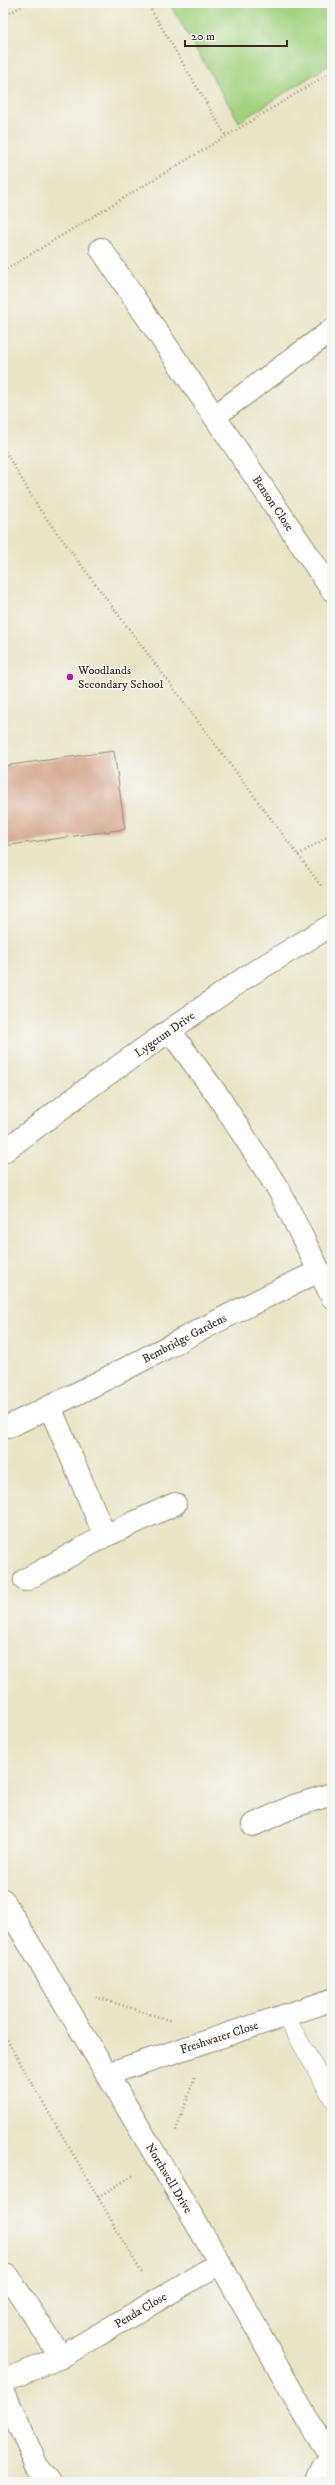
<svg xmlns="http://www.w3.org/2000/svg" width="335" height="2485" viewBox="0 0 335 2485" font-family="'IM FELL DW Pica',serif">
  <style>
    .green { fill: #a2d381; stroke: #6e7e50 }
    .building { fill: #d4a58b }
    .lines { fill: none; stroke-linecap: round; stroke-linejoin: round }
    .service-casing { stroke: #928772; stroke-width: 18 }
    .minor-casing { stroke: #928772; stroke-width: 24 }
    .tertiary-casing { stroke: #928772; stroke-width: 24 }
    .path { stroke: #928772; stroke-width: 2.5; stroke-dasharray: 1 3; stroke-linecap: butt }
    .service { stroke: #fff; stroke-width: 17 }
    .minor { stroke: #fff; stroke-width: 22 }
    .tertiary { stroke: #fff; stroke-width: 22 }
    .poi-dot { fill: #b5179e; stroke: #f6f6f2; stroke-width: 1.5 }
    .labels { text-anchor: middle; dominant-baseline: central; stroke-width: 3; stroke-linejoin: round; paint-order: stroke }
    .street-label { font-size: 12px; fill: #3b2a1e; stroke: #f6f6f2 }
    .poi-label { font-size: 12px; fill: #3b2a1e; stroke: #f6f6f2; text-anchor: start }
  </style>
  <rect width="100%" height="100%" fill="#f6f6f2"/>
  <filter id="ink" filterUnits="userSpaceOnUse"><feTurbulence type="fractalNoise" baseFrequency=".025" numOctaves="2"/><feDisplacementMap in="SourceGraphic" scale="8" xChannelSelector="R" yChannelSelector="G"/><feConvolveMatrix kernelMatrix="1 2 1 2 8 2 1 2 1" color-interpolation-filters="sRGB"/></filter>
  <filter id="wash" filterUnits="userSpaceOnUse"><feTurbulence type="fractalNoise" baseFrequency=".012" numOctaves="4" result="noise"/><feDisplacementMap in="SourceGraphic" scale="16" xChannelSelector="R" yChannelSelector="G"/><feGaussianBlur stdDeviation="0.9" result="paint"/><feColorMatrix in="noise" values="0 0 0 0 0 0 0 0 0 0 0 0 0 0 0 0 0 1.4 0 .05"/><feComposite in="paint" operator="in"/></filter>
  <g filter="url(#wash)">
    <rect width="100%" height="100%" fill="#eae4c6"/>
    <polygon class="green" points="169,3 332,3 332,63 239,122"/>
    <g id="blocks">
      <polygon class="building" points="114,751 125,829 3,846 3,766"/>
    </g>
  </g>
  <g filter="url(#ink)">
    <use href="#blocks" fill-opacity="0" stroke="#928772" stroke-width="1"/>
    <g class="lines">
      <g class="service-casing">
        <polyline id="service" points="285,2015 332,2098"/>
      </g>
      <g class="minor-casing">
        <g id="minor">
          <path id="s1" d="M101,249L332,590"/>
          <polyline points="215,416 332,330"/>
          <polyline points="170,1031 218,1096 280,1192 332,1297"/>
          <path id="s2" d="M3,1152L95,1083L246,977L332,925"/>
          <polyline points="50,1407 105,1536"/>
          <path id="s3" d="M9,1426C115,1378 214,1319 320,1271"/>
          <polyline points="25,1580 105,1536 175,1504"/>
          <polyline points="253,1825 294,1806 332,1794"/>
          <path id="s4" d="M3,1900L220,2263L306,2417L332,2458"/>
          <path id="s5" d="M107,2074L332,2000"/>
          <polyline points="8,2276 61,2357"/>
          <path id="s6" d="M3,2381L61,2357L220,2263"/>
          <polyline points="3,2390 37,2466 50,2482"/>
        </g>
      </g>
      <g class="tertiary-casing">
        <polyline id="tertiary" points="316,2482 322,2468 332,2459"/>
      </g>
      <g class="path">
        <polyline points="147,3 226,136"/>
        <polyline points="3,17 27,3"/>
        <polyline points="3,271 332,72"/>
        <polyline points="3,448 40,510 322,887"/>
        <polyline points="298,855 332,834"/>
        <polyline points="96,1997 171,2021"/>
        <polyline points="3,2033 143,2275"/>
        <polyline points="176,2131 195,2076"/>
        <polyline points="98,2197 134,2175"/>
      </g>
      <use href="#service" class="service"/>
      <use href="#minor" class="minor"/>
      <use href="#tertiary" class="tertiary"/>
    </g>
  </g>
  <circle class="poi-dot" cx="70" cy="677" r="4"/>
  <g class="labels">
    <g class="street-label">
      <text stroke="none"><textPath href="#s1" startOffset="307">Benson Close</textPath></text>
      <text stroke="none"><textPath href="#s2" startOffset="200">Lygetun Drive</textPath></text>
      <text stroke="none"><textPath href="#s3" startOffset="196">Bembridge Gardens</textPath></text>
      <text stroke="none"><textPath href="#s5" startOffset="118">Freshwater Close</textPath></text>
      <text stroke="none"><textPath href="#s4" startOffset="324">Northwell Drive</textPath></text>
      <text stroke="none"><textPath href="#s6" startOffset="155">Penda Close</textPath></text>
    </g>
    <g class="poi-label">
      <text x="78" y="670">Woodlands<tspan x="78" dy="14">Secondary School</tspan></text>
    </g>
  </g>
  <rect width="335" height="2485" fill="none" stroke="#f6f6f2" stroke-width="16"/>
  <path d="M185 40v6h102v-6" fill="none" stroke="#3b2a1e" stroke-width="2"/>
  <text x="191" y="40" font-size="12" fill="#3b2a1e" stroke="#f6f6f2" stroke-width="3" paint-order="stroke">20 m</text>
</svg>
